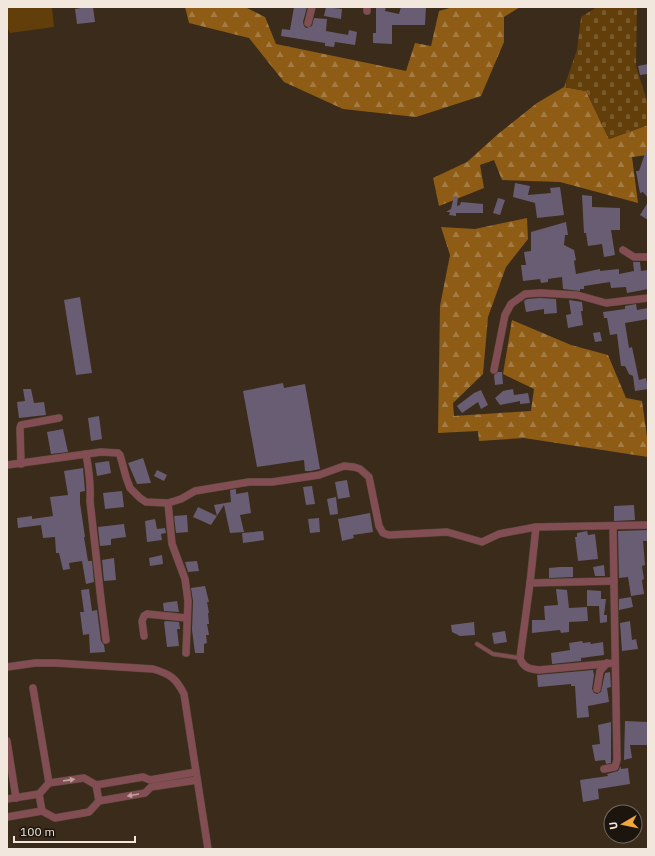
<svg xmlns="http://www.w3.org/2000/svg" width="655" height="856" viewBox="0 0 655 856" font-family="'IBM Plex Sans',sans-serif">
  <style>
    .grass { fill: #623e0a }
    .forest { fill: url(#forest-firs) }
    .cemetery { fill: url(#cemetery-stones) }
    .building { fill: #695d73 }
    .lines { fill: none; stroke-linecap: round; stroke-linejoin: round }
    .service-casing { stroke: #584939; stroke-width: 5 }
    .minor-casing { stroke: #584939; stroke-width: 8 }
    .service { stroke: #834d54; stroke-width: 3.5 }
    .minor { stroke: #834d54; stroke-width: 7 }
    .oneway { fill: #c0a29f }
  </style>
  <defs>
    <pattern id="forest-firs" width="22" height="20" patternUnits="userSpaceOnUse"><rect width="22" height="20" fill="#8e5c15"/><path d="M5 1l3.5 6h-7zM16 11l3.5 6h-7z" fill="#a47b42"/></pattern>
    <pattern id="cemetery-stones" width="16" height="16" patternUnits="userSpaceOnUse"><rect width="16" height="16" fill="#623e0a"/><path d="M2 7V4a2 2 0 0 1 4 0v3zM10 15v-3a2 2 0 0 1 4 0v3z" fill="#795a2d"/></pattern>
  </defs>
  <rect width="100%" height="100%" fill="#3b2b1a"/>
  <polygon class="grass" points="7,7 52,7 54,27 10,33 7,27"/>
  <g class="forest">
    <polygon points="185,7 245,7 265,17 276,44 406,71 415,43 431,46 439,11 453,7 520,7 504,17 504,42 481,96 416,117 343,109 284,82 249,38 189,23"/>
    <polygon points="564,87 586,91 609,139 648,125 648,155 632,157 638,203 560,182 502,180 494,160 480,165 484,188 439,206 433,178 467,162 498,134 537,103"/>
    <polygon points="527,218 528,239 506,267 488,317 483,374 453,403 454,416 531,411 534,389 503,374 512,320 571,345 608,355 626,398 642,401 648,444 648,457 524,438 479,441 478,431 438,433 440,306 450,255 441,227 475,229"/>
  </g>
  <polygon class="cemetery" points="597,7 637,8 636,66 648,104 648,125 609,139 586,91 564,87 577,50 581,17"/>
  <g class="building">
    <polygon points="87,7 93,7 95,22 77,24 75,9"/>
    <polygon points="294,7 307,7 303,22 304,26 306,28 312,26 314,18 327,19 326,31 348,35 349,30 357,32 355,45 335,42 334,47 325,46 325,43 281,36 282,29 290,30"/>
    <polygon points="326,7 342,9 341,19 324,16"/>
    <polygon points="376,7 386,7 385,11 399,14 401,7 426,7 425,25 392,25 392,44 373,43 373,33 376,33"/>
    <polygon points="648,64 648,74 640,75 638,66"/>
    <polygon points="647,148 648,148 648,198 643,192 640,193 636,171 639,171"/>
    <polygon points="515,183 530,186 528,195 551,193 550,188 560,187 564,215 537,218 535,203 513,197"/>
    <polygon points="582,195 592,196 592,207 620,208 620,230 611,230 615,255 604,257 602,244 588,246 586,233 584,233"/>
    <polygon points="454,196 458,197 457,206 460,205 461,202 483,204 483,213 456,213 456,216 449,215 450,212 446,212 451,209"/>
    <polygon points="498,198 505,200 500,215 493,213"/>
    <polygon points="648,202 648,220 640,215"/>
    <polygon points="566,222 568,235 565,235 564,245 574,250 576,260 574,261 576,274 600,269 600,271 619,269 619,274 634,271 633,262 640,262 641,271 648,270 648,289 627,293 626,287 611,288 610,282 584,286 584,289 580,289 580,291 563,289 562,277 548,279 548,282 541,283 540,279 523,281 521,265 526,265 524,252 531,251 531,232"/>
    <polygon points="80,297 92,373 76,375 64,300"/>
    <polygon points="540,298 556,299 557,313 544,314 544,309 526,312 524,301 527,299"/>
    <polygon points="569,300 582,302 583,311 581,311 583,325 568,328 566,315 571,314"/>
    <polygon points="636,304 637,310 648,308 648,319 625,323 629,348 632,347 639,380 646,378 648,389 635,391 633,376 629,374 625,366 621,366 617,334 610,335 607,318 604,318 603,312 625,309 625,306"/>
    <polygon points="600,332 602,341 595,342 593,333"/>
    <polygon points="498,372 502,372 503,384 495,385 494,375"/>
    <polygon points="283,383 284,388 305,384 320,469 310,471 305,471 304,460 257,467 243,391"/>
    <polygon points="23,389 31,389 34,403 44,402 46,415 19,418 17,402 25,401"/>
    <polygon points="513,389 514,395 528,393 530,403 520,404 520,401 500,405 495,398 503,391"/>
    <polygon points="481,390 488,405 481,409 478,402 462,413 457,406 474,393"/>
    <polygon points="99,416 102,439 91,441 88,418"/>
    <polygon points="63,429 68,452 51,454 47,432"/>
    <polygon points="143,458 151,483 137,484 128,463"/>
    <polygon points="109,461 111,473 97,476 95,463"/>
    <polygon points="83,468 85,491 80,492 80,503 85,537 84,537 88,561 92,561 94,582 86,584 82,561 69,563 70,569 63,570 59,553 56,553 55,537 43,538 41,525 18,528 17,518 32,516 32,519 53,516 50,497 68,495 64,471"/>
    <polygon points="157,470 167,475 164,481 154,476"/>
    <polygon points="347,480 350,497 338,499 335,482"/>
    <polygon points="312,486 315,504 306,505 303,487"/>
    <polygon points="236,489 236,494 248,492 251,513 240,515 244,532 230,533 224,505 211,525 193,517 198,507 217,516 214,505 231,502 230,490"/>
    <polygon points="122,491 124,507 105,509 103,493"/>
    <polygon points="336,497 338,514 330,515 327,499"/>
    <polygon points="634,505 635,520 614,521 614,506"/>
    <polygon points="370,513 373,532 353,535 354,538 342,541 338,519"/>
    <polygon points="187,515 188,532 176,533 174,516"/>
    <polygon points="319,518 320,532 310,533 308,519"/>
    <polygon points="155,519 157,529 165,528 166,533 161,534 162,540 147,542 145,521"/>
    <polygon points="124,524 126,537 111,539 111,545 100,546 98,527"/>
    <polygon points="648,530 648,541 643,541 645,565 642,566 644,579 642,580 644,594 631,596 628,577 619,578 618,531"/>
    <polygon points="263,531 264,540 243,543 242,533"/>
    <polygon points="587,531 588,535 595,534 598,559 578,561 575,537 577,537 577,533"/>
    <polygon points="162,555 163,564 150,566 149,558"/>
    <polygon points="114,558 116,580 104,581 102,560"/>
    <polygon points="197,561 199,571 188,572 185,562"/>
    <polygon points="604,565 605,576 595,576 593,567"/>
    <polygon points="560,567 573,567 573,577 549,578 549,568"/>
    <polygon points="205,586 209,602 207,602 209,613 208,613 209,624 207,624 209,635 206,635 207,643 204,644 204,653 195,653 192,630 193,601 191,588"/>
    <polygon points="89,589 92,611 97,610 101,641 104,645 105,652 90,653 89,634 83,635 80,612 84,612 81,590"/>
    <polygon points="556,589 567,590 569,608 587,607 588,621 569,622 569,632 561,633 560,630 532,633 532,620 545,620 544,606 558,605"/>
    <polygon points="587,590 601,591 601,599 606,599 604,615 607,615 607,622 600,623 599,606 587,606"/>
    <polygon points="631,597 633,607 619,610 619,599"/>
    <polygon points="177,601 179,612 164,611 163,603"/>
    <polygon points="166,621 179,622 180,629 177,629 179,646 167,647 164,622"/>
    <polygon points="630,621 632,640 636,639 638,649 622,651 620,623"/>
    <polygon points="474,622 475,635 460,636 452,632 451,625"/>
    <polygon points="505,631 507,642 494,644 492,633"/>
    <polygon points="582,641 583,643 590,642 591,644 603,642 604,655 581,658 581,661 552,664 551,653 570,650 569,643"/>
    <polygon points="593,670 594,675 592,689 594,693 597,694 601,692 605,673 610,672 611,687 607,688 609,702 588,706 589,717 577,718 575,686 571,686 571,684 538,687 537,675"/>
    <polygon points="625,721 648,722 648,745 630,745 632,758 624,760"/>
    <polygon points="611,722 611,763 606,764 605,760 595,761 592,745 600,744 598,725"/>
    <polygon points="621,766 621,769 628,768 630,784 598,789 599,799 583,802 580,780 608,776 607,774 618,771"/>
  </g>
  <g class="lines">
    <g class="service-casing">
      <polyline id="service" points="477,644 493,654 520,658"/>
    </g>
    <g class="minor-casing">
      <g id="minor">
        <polyline points="367,11 367,7"/>
        <polyline points="308,23 312,7"/>
        <polyline points="623,250 634,257 648,257"/>
        <polyline points="494,370 505,315 511,304 525,294 541,293 577,295 606,303 648,298"/>
        <path d="M86,454C89,470 91,485 90,501L101,600L106,640"/>
        <polyline points="21,464 20,428 21,425 59,418"/>
        <polyline points="7,465 101,452 118,453 120,455 126,477 130,488 140,498 146,502 168,503 181,499 195,491 249,482 272,482 319,475 344,466 354,467 360,469 369,477 379,526 383,533 389,535 447,532 482,542 499,534 536,527"/>
        <polyline points="168,503 172,544 185,579 188,601 186,653"/>
        <polyline points="530,583 614,581"/>
        <polyline points="144,636 142,621 144,616 147,614 187,618"/>
        <path d="M614,663L539,670C530,669 523,668 520,658L530,583L536,527L648,525"/>
        <path d="M7,667L35,663H56L153,669C170,674 176,678 184,694L208,849"/>
        <polyline points="33,688 49,783"/>
        <polyline points="597,689 600,671 607,663"/>
        <polyline points="7,741 16,798"/>
        <polyline points="604,769 615,767 617,760 613,527"/>
        <polyline points="96,785 99,801"/>
        <polyline points="39,794 42,811"/>
        <polyline points="7,799 39,794 49,783 84,778 96,785 143,777 150,780 196,772"/>
        <polyline points="7,817 42,811 55,818 89,812 99,801 145,793 151,787 197,780"/>
      </g>
    </g>
    <use href="#service" class="service"/>
    <use href="#minor" class="minor"/>
  </g>
  <defs><path id="oneway-solid" d="M-6-.8H1V-3.2L6.5 0L1 3.2V.8H-6Z"/></defs>
  <g class="oneway">
    <use href="#oneway-solid" transform="translate(69 780) rotate(-8)"/>
    <use href="#oneway-solid" transform="translate(133 795) rotate(170)"/>
  </g>
  <rect width="655" height="856" fill="none" stroke="#f1e7dc" stroke-width="16"/>
  <g transform="translate(623 824) rotate(261)"><circle r="19" fill="#1c150e" stroke="#716960"/>
  <path d="M0-3L7 15L0 10L-7 15Z" fill="#f1a63f"/>
  <text y="-6" font-size="11" font-weight="bold" text-anchor="middle" fill="#f1e7dc">U</text>
  </g>
  <path d="M14 836v6h121v-6" fill="none" stroke="#f1e7dc" stroke-width="2"/>
  <text x="20" y="836" font-size="12" fill="#f1e7dc" stroke="#1c150e" stroke-width="3" paint-order="stroke">100 m</text>
</svg>
